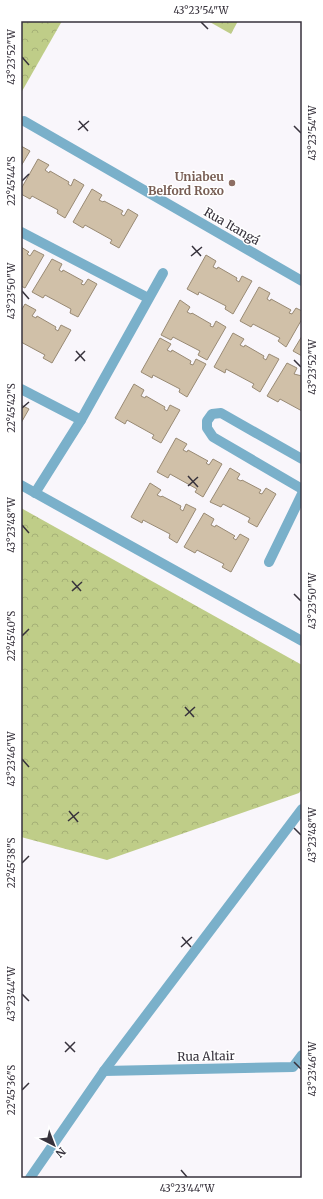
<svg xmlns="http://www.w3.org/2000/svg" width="323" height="1199" viewBox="0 0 323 1199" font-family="Merriweather,serif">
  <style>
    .forest { fill: url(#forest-crowns) }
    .building { fill: #d0c0a8; stroke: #998a74 }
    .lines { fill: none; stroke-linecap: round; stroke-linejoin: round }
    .minor { stroke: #7ab0ca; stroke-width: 10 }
    .ticks { fill: none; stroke: #37323c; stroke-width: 1.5 }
    .education-dot { fill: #8d6e63; stroke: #fff; stroke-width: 1.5 }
    .labels { text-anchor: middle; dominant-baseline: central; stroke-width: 3; stroke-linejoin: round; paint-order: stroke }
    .education-label { font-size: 12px; font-weight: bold; fill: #785e54; stroke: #fff; text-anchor: end }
    .street-label { font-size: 12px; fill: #37323c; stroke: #fff }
    .neatline { fill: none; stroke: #37323c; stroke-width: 1.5 }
    .ticks-label { font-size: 10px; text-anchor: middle; fill: #37323c }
  </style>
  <defs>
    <pattern id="forest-crowns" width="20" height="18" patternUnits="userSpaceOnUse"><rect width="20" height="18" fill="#bfcd88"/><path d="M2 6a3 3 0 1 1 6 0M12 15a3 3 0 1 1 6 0" fill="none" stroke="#a5b076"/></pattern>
  </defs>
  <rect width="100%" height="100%" fill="#f9f6fb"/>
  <g class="forest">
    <polygon points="21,21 62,21 21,93"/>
    <polygon points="208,21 238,21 231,34"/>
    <polygon points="21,508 302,665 302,789 299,793 107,860 21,837"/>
  </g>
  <g class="building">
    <polygon points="21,146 30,151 21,166"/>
    <polygon points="38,159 49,165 45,170 49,173 50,171 69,182 68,184 71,186 74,179 84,185 65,218 57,213 58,210 32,196 30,199 21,194 21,189"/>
    <polygon points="92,189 102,195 99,200 103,202 104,201 123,211 121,214 124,216 128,209 138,215 119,248 110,243 112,240 85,225 83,228 73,222"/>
    <polygon points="21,247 29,252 27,254 30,256 34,250 44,255 25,288 21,286"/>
    <polygon points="206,255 216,261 213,267 217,269 218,267 237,278 236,280 239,282 242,276 252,281 233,314 225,309 226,306 199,292 198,295 187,289"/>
    <polygon points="52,259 62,264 59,270 62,272 63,270 83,281 81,284 84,285 88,279 97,284 78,317 70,313 71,309 45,295 43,298 32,292"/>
    <polygon points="259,287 270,293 267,299 270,301 271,299 291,310 289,313 292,314 296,308 302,311 302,319 286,347 278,341 280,338 253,324 251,327 240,321"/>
    <polygon points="180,300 190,307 187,312 191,314 192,313 211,324 210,326 213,327 216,321 226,327 207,360 198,355 200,351 173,337 171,340 161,335"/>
    <polygon points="25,304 36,310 32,316 36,318 37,316 56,327 55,329 58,331 61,325 71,330 52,363 43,358 45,355 21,342 21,311"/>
    <polygon points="233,333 244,339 240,345 244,347 245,345 264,356 263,358 266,360 269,354 279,359 260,392 252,387 254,384 226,369 225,373 214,367"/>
    <polygon points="302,336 302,356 293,351"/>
    <polygon points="160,338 171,344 167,350 171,352 172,350 191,361 190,364 193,365 196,359 206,364 187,397 179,392 180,389 153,375 152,378 141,372"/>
    <polygon points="287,363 297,368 294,374 302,376 302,411 280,399 278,402 267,396"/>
    <polygon points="134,384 144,390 141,396 145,398 146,396 165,407 164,409 167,411 170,405 180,410 161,443 152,438 154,435 127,420 125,424 115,418"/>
    <polygon points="21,405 29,409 21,423"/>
    <polygon points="176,438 187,444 183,450 187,452 188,450 208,461 206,463 209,465 213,459 222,464 203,497 195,492 197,489 170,474 168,478 157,472"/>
    <polygon points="230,468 240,474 237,479 241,481 242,480 261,490 259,493 262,494 266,488 276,494 257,527 248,522 250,518 223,504 221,507 210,502"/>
    <polygon points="150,483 161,490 157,495 161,497 162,496 181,506 180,509 183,511 186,504 196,509 177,543 169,538 170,534 143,520 142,523 131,517"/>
    <polygon points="204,513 214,519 211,525 215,527 216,525 235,536 233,538 236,540 240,534 249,539 231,572 222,567 224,564 197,550 195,553 184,547"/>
  </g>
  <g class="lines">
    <g class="minor">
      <polyline points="24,121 302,281"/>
      <polyline points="21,232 148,298"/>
      <polyline points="21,389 81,420"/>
      <polyline points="302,459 221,413 212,414 207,421 207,428 213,437 302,489"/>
      <polyline points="21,485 302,641"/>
      <polyline points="35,493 81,420 163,273"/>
      <polyline points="269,562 302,494"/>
      <polyline points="104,1071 293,1067 302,1055"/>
      <polyline points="30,1178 104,1071 302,809"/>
    </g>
  </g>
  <path class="ticks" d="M201,22L208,29M22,57L29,65M79,121L88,131M294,126L301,133M78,130L89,121M22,181L29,174M192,246L201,256M191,256L202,247M22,291L29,299M76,351L85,361M294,360L301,367M75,361L85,351M22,408L29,402M188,476L198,487M188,486L198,477M22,525L29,533M72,581L81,591M72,591L82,582M294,594L301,601M22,636L29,629M185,707L194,717M185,716L195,707M22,759L29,767M69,811L78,822M68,821L79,812M294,828L301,835M22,863L29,856M182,937L191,947M181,947L192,937M22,994L29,1001M65,1042L75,1052M65,1052L75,1042M294,1062L301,1069M22,1090L29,1083M181,1170L187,1177"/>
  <circle class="education-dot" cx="232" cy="183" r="4"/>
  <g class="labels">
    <g class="education-label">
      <text x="224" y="176">Uniabeu<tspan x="224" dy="14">Belford Roxo</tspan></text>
    </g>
    <g class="street-label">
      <text transform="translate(232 226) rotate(30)">Rua Itangá</text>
      <text transform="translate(206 1056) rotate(-1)">Rua Altair</text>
    </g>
  </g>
  <rect width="323" height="1199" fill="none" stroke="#ffffff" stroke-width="44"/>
  <g transform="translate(54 1145) rotate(138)" stroke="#ffffff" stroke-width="3" paint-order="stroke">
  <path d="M0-3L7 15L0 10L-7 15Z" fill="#37323c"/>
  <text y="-6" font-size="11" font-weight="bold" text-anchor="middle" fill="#37323c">N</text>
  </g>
  <rect x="22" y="22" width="279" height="1155" class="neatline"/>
  <g class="ticks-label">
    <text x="201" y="14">43°23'54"W</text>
    <text transform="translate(11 57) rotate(-90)" y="4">43°23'52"W</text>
    <text transform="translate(312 133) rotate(-90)" y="4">43°23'54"W</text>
    <text transform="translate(11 181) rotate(-90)" y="4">22°45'44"S</text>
    <text transform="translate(11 291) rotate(-90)" y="4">43°23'50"W</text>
    <text transform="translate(312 367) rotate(-90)" y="4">43°23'52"W</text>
    <text transform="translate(11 408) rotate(-90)" y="4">22°45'42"S</text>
    <text transform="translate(11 525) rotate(-90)" y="4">43°23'48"W</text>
    <text transform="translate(312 601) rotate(-90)" y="4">43°23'50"W</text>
    <text transform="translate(11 636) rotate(-90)" y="4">22°45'40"S</text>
    <text transform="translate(11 759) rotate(-90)" y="4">43°23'46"W</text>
    <text transform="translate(312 835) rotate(-90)" y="4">43°23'48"W</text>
    <text transform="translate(11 863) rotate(-90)" y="4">22°45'38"S</text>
    <text transform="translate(11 994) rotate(-90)" y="4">43°23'44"W</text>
    <text transform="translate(312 1069) rotate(-90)" y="4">43°23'46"W</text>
    <text transform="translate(11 1090) rotate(-90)" y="4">22°45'36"S</text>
    <text x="187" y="1192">43°23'44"W</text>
  </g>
</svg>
